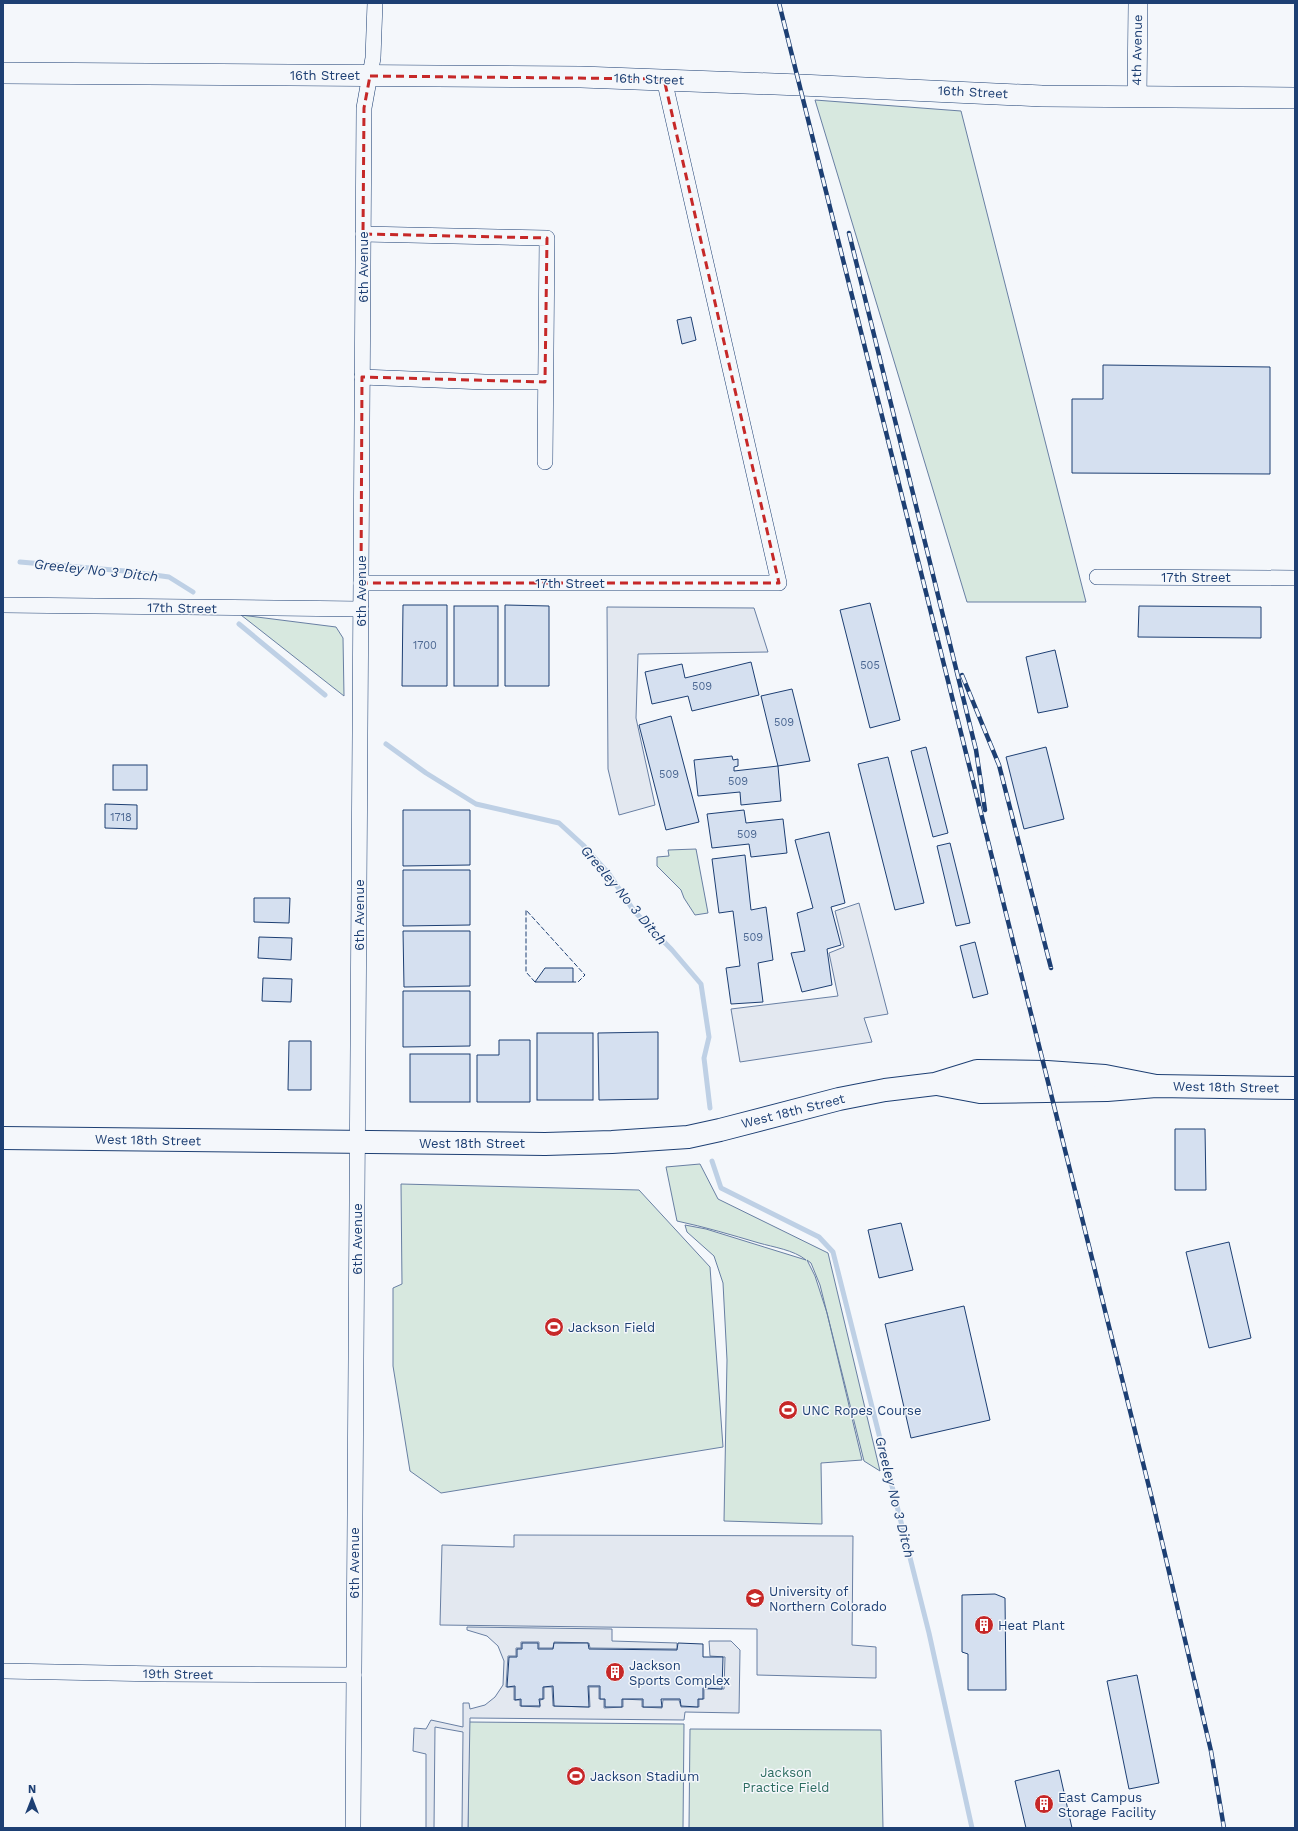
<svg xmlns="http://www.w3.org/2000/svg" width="1298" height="1831" viewBox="0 0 1298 1831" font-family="'Work Sans',sans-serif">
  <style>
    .green { fill: #d7e8df; stroke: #687fa3 }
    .parking { fill: #e3e8f0; stroke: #687fa3 }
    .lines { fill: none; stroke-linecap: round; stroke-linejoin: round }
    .stream { stroke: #bed0e5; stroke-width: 5 }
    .building { fill: #d5e0f0; stroke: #1d3f73 }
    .minor-casing { stroke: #1d3f73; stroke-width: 16 }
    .tertiary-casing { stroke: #1d3f73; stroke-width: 20 }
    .secondary-casing { stroke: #1d3f73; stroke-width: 22 }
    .primary-casing { stroke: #1d3f73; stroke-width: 24 }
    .minor { stroke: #f4f7fb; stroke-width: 15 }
    .tertiary { stroke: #f4f7fb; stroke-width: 19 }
    .secondary { stroke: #f4f7fb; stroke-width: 21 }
    .primary { stroke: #f4f7fb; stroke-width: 22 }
    .rail-casing { stroke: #1d3f73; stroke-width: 4.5 }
    .rail { stroke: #f4f7fb; stroke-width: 3; stroke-dasharray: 9; stroke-linecap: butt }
    .fence { stroke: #1d3f73; stroke-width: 1; stroke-dasharray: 5 2; stroke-linecap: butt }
    .marked { fill: none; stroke: #c62828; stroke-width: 3; stroke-dasharray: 8 5; stroke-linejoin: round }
    .labels { text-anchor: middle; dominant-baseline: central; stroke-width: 3; stroke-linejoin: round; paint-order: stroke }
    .number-label { font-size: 11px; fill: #4b6792 }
    .street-label { font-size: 13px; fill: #1d3f73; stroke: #f4f7fb }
    .poi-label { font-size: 13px; fill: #1d3f73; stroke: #f4f7fb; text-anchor: start }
    .park-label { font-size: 13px; fill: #2c6c60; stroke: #f4f7fb }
    .water-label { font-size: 14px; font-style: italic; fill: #1d3f73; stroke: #f4f7fb }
  </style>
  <rect width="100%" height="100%" fill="#f4f7fb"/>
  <g class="green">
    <polygon points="815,100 961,111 1086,602 967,602"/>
    <polygon points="241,615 336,627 343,638 344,696"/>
    <polygon points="696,849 708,913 695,915 684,898 681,890 657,866 657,857 669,856 668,850"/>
    <path d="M700,1164L718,1199L828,1253L880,1471L864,1461L820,1285L811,1263L807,1260L815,1276L827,1313L862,1460L821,1463L822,1524L724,1521L727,1360L723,1283L714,1256L687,1232L685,1225L706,1229L806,1260C794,1250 773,1247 759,1243C732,1235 705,1227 677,1221L666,1167Z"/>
    <polygon points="401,1184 639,1190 710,1267 723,1447 441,1493 410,1471 393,1366 393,1288 402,1284"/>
    <polygon points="469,1722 684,1724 683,1828 468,1828"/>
    <polygon points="690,1729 881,1730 883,1828 689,1828"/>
  </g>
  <g class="parking">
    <polygon points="607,607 754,608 768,652 638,654 636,718 655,805 619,815 608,769"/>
    <polygon points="859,903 888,1014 864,1018 872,1042 740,1062 731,1009 838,996 829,953 844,947 835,911"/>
    <polygon points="514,1535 853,1536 852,1645 876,1647 876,1678 757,1675 757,1629 440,1625 442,1545 514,1547"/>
    <polygon points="467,1627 612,1629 612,1641 677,1643 677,1649 590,1648 589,1643 554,1642 553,1648 539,1648 539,1642 521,1642 521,1648 516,1648 516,1656 508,1656 506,1687 514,1687 514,1700 520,1700 520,1706 540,1707 540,1700 544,1699 544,1687 552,1687 553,1706 590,1707 589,1687 599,1687 599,1699 604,1699 604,1708 623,1707 623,1699 642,1700 642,1707 662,1708 663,1700 679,1700 681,1707 699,1707 699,1699 704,1699 704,1689 724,1689 725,1657 710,1656 709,1641 731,1641 740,1650 739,1713 685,1712 684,1720 470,1718 468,1828 462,1828 463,1732 435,1727 434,1828 426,1828 426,1754 413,1751 414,1728 426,1729 431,1720 463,1727 463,1703 469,1703 470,1709 485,1705 495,1697 503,1685 504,1661 498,1646 487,1636 467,1630"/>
  </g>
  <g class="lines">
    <g class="stream">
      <polyline points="20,562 125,571 169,577 193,592"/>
      <polyline points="239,624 325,695"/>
      <polyline points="386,744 426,773 476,804 559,823 583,845 609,874 634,911 672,950 701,984 709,1037 704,1058 710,1108"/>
      <polyline points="712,1161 721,1188 819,1237 833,1252 929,1633 972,1828"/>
    </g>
  </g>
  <g class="building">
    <polygon points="691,317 696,340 682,344 677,320"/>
    <polygon points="1103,365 1270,367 1270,474 1072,473 1072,399 1103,399"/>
    <polygon points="870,603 900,720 870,728 840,610"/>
    <polygon points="403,605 447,605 447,686 402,686"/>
    <polygon points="505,605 549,606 549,686 505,686"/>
    <rect x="454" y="606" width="44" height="80"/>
    <polygon points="1139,606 1261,607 1261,638 1138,637"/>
    <polygon points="1055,650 1068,707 1038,713 1026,657"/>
    <polygon points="751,662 759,695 692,711 688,696 652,704 645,672 682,664 685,678"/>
    <polygon points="792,689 810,761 778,766 761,696"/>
    <polygon points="671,716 699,822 666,830 639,725"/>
    <polygon points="926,747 948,833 933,837 911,751"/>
    <polygon points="1046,747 1064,819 1024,829 1006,757"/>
    <polygon points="732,756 733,760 738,759 738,766 734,767 734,771 778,766 781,801 741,805 740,792 698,796 694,760"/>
    <polygon points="888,757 924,903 895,910 858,764"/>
    <rect x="113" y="765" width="34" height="25"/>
    <polygon points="105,804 137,805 137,829 105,828"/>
    <polygon points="403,810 470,810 470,865 403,866"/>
    <polygon points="744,810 746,823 783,819 787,853 751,857 749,844 712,848 707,814"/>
    <polygon points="829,832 845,903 831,907 841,945 827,949 832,985 802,992 791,953 805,951 797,913 813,908 795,840"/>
    <polygon points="950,843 970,923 956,926 937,846"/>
    <polygon points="745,855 751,910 766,907 773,960 758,963 763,1002 731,1004 726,968 740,966 733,911 719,913 712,859"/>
    <polygon points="403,870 470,870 470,925 403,926"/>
    <polygon points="254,898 290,898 289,923 254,922"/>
    <polygon points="403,931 470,931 470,986 404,987"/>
    <polygon points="259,937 292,938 291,960 258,958"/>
    <polygon points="975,942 988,994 973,998 960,946"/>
    <polygon points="545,968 573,968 573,982 535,982"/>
    <polygon points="263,978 292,979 291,1002 262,1001"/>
    <polygon points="403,991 470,991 470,1046 403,1047"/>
    <polygon points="658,1032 658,1099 599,1100 598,1033"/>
    <rect x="537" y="1033" width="56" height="67"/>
    <polygon points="499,1040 530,1040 530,1102 477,1102 477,1055 499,1055"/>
    <polygon points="289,1041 311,1041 311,1090 288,1090"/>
    <rect x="410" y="1054" width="60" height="48"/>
    <polygon points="1175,1129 1205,1129 1206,1190 1175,1190"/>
    <polygon points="901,1223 913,1270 879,1278 868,1230"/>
    <polygon points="1229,1242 1251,1338 1209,1348 1186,1252"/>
    <polygon points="964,1306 990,1420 911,1438 885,1324"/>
    <polygon points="995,1594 1005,1598 1006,1690 968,1690 968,1654 962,1652 962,1595"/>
    <polygon points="522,1643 538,1643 538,1649 553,1649 554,1643 588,1643 589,1649 677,1650 678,1643 703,1644 703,1657 723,1657 722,1689 703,1688 703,1699 698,1699 698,1707 681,1706 680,1699 661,1699 662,1707 643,1707 643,1699 622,1699 622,1707 605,1707 605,1699 600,1699 600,1686 588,1686 589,1707 554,1706 553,1686 543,1687 543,1699 539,1699 540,1706 521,1706 521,1699 515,1700 515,1686 507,1687 509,1657 517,1657 517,1649 522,1649"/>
    <polygon points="1137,1675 1159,1783 1129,1789 1107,1681"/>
    <polygon points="1059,1770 1072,1828 1026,1828 1015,1781"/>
  </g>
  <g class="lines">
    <g class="minor-casing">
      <g id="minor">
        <polyline points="363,234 547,238 545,462"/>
        <polyline points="362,377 485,382 545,382"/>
        <polyline points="1097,577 1295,578"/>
        <polyline points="361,583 779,583 664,79"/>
        <polyline points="3,605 361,609"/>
        <polyline points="3,1671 161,1674 354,1675"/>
        <polyline points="353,1828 364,108 373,58 375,3"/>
      </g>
    </g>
    <g class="tertiary-casing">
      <polyline id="tertiary" points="1137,97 1138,3"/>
    </g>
    <g class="secondary-casing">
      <polyline id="secondary" points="3,73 581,77 800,85 1042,96 1295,98"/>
    </g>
    <g class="primary-casing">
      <g id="primary">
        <polyline points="937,1084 980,1092 1107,1090 1156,1086 1295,1088"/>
        <polyline points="3,1138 545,1144 612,1142 688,1137 720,1130 839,1099 885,1090 935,1084 977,1071 1047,1072 1105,1076 1156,1086"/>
      </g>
    </g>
    <use href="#minor" class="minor"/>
    <use href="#tertiary" class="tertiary"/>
    <use href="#secondary" class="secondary"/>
    <use href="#primary" class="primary"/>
    <g class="rail-casing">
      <g id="rail">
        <polyline points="779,3 1152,1499 1211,1751 1224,1828"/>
        <polyline points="849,233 976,750 985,810"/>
        <polyline points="962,675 999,765 1051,968"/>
      </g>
    </g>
    <use href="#rail" class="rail"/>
    <polyline class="fence" points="535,982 526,972 526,910 585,975 578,982 573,982"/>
  </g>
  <path class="marked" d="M370,76L664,79L779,583H361L362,377L545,382L547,238L363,234L364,108Z"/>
  <defs>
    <g id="stadium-disc" transform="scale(1)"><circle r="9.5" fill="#c62828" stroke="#f4f7fb"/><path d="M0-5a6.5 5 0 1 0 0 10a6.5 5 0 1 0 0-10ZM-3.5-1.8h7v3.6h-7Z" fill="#fff"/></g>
    <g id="university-disc" transform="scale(1)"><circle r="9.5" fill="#c62828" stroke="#f4f7fb"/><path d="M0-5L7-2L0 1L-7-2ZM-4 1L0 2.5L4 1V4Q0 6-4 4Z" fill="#fff"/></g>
    <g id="building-disc" transform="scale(1)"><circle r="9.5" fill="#c62828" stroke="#f4f7fb"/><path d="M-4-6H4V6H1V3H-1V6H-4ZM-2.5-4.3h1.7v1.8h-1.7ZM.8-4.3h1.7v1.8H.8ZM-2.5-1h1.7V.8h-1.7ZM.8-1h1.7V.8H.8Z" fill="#fff"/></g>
  </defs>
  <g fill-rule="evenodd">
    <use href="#stadium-disc" x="554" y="1327"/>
    <use href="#stadium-disc" x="788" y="1410"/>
    <use href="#university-disc" x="755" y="1598"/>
    <use href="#building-disc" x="984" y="1625"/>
    <use href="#building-disc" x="615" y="1672"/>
    <use href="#stadium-disc" x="576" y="1776"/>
    <use href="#building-disc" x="1044" y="1804"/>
  </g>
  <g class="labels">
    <g class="number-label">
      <text x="425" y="645">1700</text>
      <text x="870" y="665">505</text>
      <text x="702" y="686">509</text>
      <text x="784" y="722">509</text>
      <text x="669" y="774">509</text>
      <text x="738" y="781">509</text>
      <text x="121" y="817">1718</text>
      <text x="747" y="834">509</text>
      <text x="753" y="937">509</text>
    </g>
    <g class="street-label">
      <text transform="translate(1137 50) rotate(-89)">4th Avenue</text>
      <text x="325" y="75">16th Street</text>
      <text transform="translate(649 79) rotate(2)">16th Street</text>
      <text transform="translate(973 92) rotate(3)">16th Street</text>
      <text transform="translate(363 267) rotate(-90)">6th Avenue</text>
      <text x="1196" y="577">17th Street</text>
      <text x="570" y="583">17th Street</text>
      <text transform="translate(361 591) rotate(-90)">6th Avenue</text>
      <text transform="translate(182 608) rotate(1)">17th Street</text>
      <text transform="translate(359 915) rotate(-90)">6th Avenue</text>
      <text transform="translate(1226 1087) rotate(1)">West 18th Street</text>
      <text transform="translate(793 1111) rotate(-14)">West 18th Street</text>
      <text transform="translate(148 1140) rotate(1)">West 18th Street</text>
      <text x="472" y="1143">West 18th Street</text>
      <text transform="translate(357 1239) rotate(-90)">6th Avenue</text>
      <text transform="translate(354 1563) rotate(-90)">6th Avenue</text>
      <text transform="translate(178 1674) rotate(1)">19th Street</text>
    </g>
    <g class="poi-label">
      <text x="568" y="1327">Jackson Field</text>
      <text x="802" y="1410">UNC Ropes Course</text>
      <text x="769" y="1591">University of<tspan x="769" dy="15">Northern Colorado</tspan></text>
      <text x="998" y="1625">Heat Plant</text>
      <text x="629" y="1665">Jackson<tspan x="629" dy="15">Sports Complex</tspan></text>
      <text x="590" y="1776">Jackson Stadium</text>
      <text x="1058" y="1797">East Campus<tspan x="1058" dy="15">Storage Facility</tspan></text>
    </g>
    <g class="park-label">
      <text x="786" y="1772">Jackson<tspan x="786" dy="15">Practice Field</tspan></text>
    </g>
    <g class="water-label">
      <text transform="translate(96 570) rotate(6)">Greeley No 3 Ditch</text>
      <text transform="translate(624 895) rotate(50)">Greeley No 3 Ditch</text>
      <text transform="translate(895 1497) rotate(76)">Greeley No 3 Ditch</text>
    </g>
  </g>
  <rect width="1298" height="1831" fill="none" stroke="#1d3f73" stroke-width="8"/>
  <g transform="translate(32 1799)" stroke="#f4f7fb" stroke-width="3" paint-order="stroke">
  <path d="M0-3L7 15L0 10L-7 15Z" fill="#1d3f73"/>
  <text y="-6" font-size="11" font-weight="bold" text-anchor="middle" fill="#1d3f73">N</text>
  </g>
</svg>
